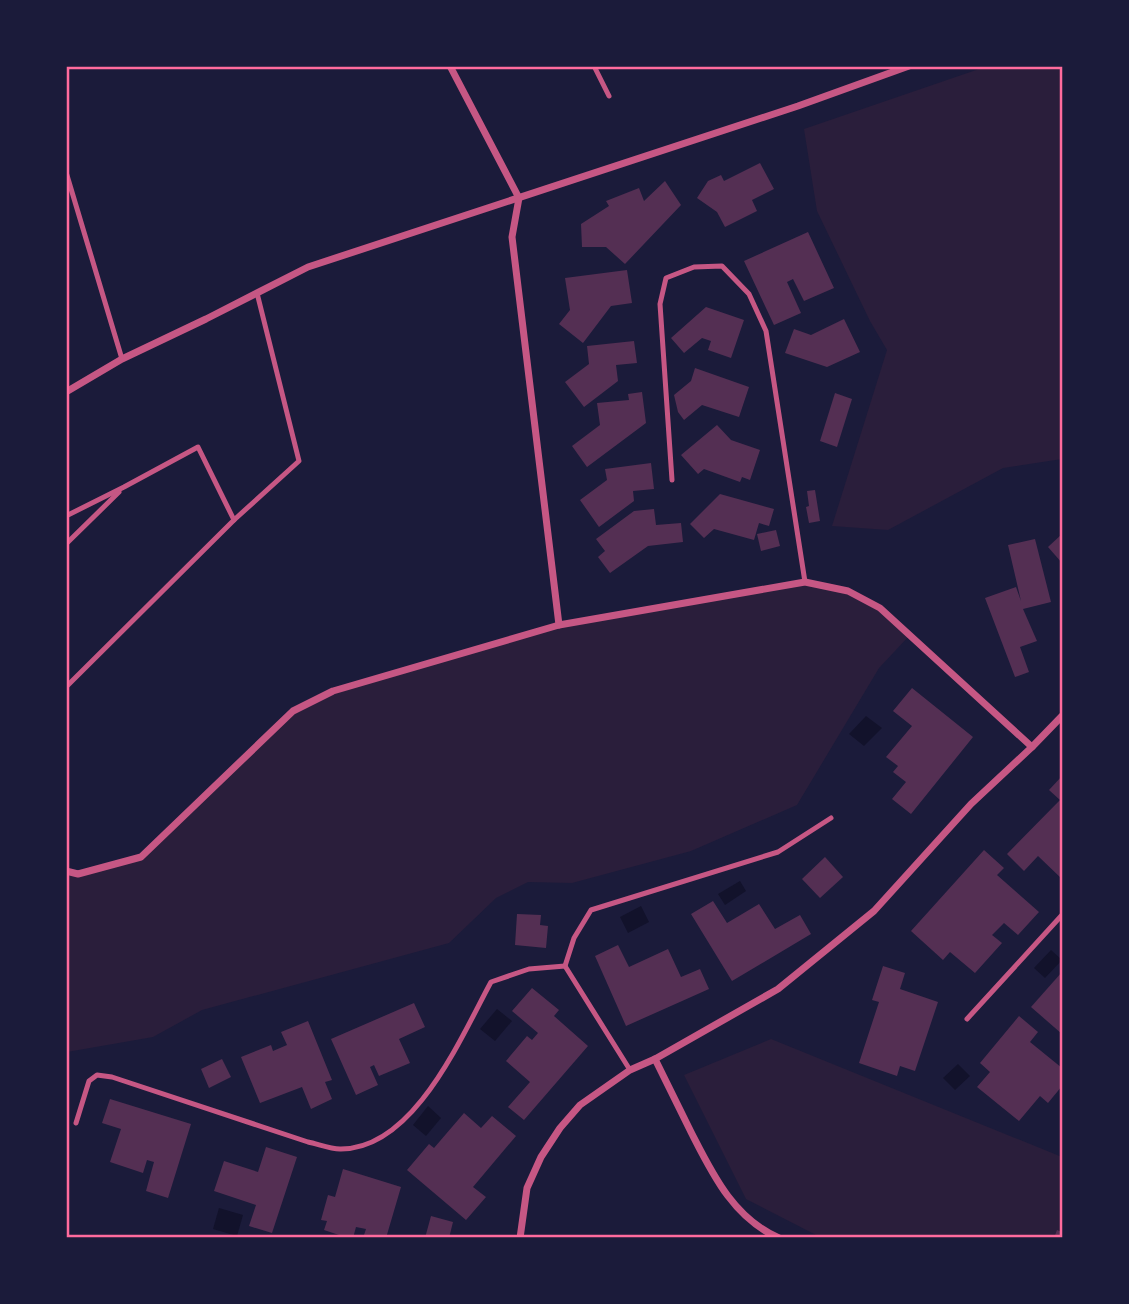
<svg xmlns="http://www.w3.org/2000/svg" width="1129" height="1304" viewBox="0 0 1129 1304" font-family="Manrope,sans-serif">
  <style>
    .green { fill: #2a1e3b }
    .water { fill: #12122b }
    .building { fill: #542f53 }
    .lines { fill: none; stroke-linecap: round; stroke-linejoin: round }
    .service { stroke: #c65784; stroke-width: 5 }
    .minor { stroke: #c65784; stroke-width: 7 }
    .neatline { fill: none; stroke: #ff6b9d; stroke-width: 2.5 }
  </style>
  <rect width="100%" height="100%" fill="#1b1b3a"/>
  <g class="green">
    <polygon points="985,67 1062,67 1062,459 1003,468 888,530 832,526 887,350 870,321 817,211 804,129"/>
    <polygon points="805,582 848,591 880,608 910,635 879,668 797,805 691,851 572,883 528,882 496,898 449,943 202,1010 153,1037 67,1052 67,871 78,874 141,857 293,711 333,691 559,625"/>
    <polygon points="771,1039 1062,1157 1062,1237 820,1237 746,1199 684,1075"/>
  </g>
  <g class="water">
    <polygon points="866,716 882,728 864,746 849,734"/>
    <polygon points="740,881 746,891 725,905 718,894"/>
    <polygon points="641,906 649,922 628,933 620,917"/>
    <polygon points="1051,950 1062,960 1045,978 1034,968"/>
    <polygon points="497,1009 512,1021 495,1041 480,1029"/>
    <polygon points="958,1064 970,1076 955,1090 943,1078"/>
    <polygon points="428,1106 441,1118 426,1136 413,1125"/>
    <polygon points="219,1208 243,1215 237,1236 213,1229"/>
  </g>
  <g class="building">
    <polygon points="760,163 774,189 752,200 757,211 725,227 717,212 697,198 708,181 721,175 724,181"/>
    <polygon points="665,181 681,205 625,264 606,247 582,247 581,224 609,206 606,201 639,188 644,201"/>
    <polygon points="808,232 834,288 804,301 793,279 787,282 801,313 774,325 744,261"/>
    <polygon points="627,270 632,303 611,306 583,343 559,324 570,310 565,278"/>
    <polygon points="706,307 744,320 731,358 708,350 711,341 702,338 684,353 671,338"/>
    <polygon points="844,319 860,352 827,367 785,353 794,329 811,335"/>
    <polygon points="634,341 637,363 616,365 618,381 584,407 565,382 589,364 587,346"/>
    <polygon points="695,368 749,387 739,417 702,405 684,420 678,412 674,395 691,381"/>
    <polygon points="642,392 646,423 587,467 572,446 600,425 597,403 629,400 628,394"/>
    <polygon points="835,393 852,399 837,447 820,441"/>
    <polygon points="717,425 731,440 760,450 750,480 742,477 740,482 704,469 698,474 681,455"/>
    <polygon points="651,463 654,489 633,491 634,501 599,527 580,500 607,480 605,469"/>
    <polygon points="815,490 820,521 809,523 806,507 809,506 807,491"/>
    <polygon points="720,494 774,509 769,526 759,523 754,540 714,529 704,538 690,524"/>
    <polygon points="654,509 656,525 681,523 683,542 648,546 610,573 598,557 605,551 596,539 634,511"/>
    <polygon points="776,530 780,546 761,551 757,534"/>
    <polygon points="1062,534 1062,563 1048,547"/>
    <polygon points="1035,539 1051,602 1023,609 1037,641 1020,647 1029,672 1015,677 985,598 1016,587 1021,601 1008,545"/>
    <polygon points="912,688 973,737 911,814 892,799 906,782 893,772 898,766 886,757 912,726 893,711"/>
    <polygon points="1062,776 1062,879 1038,856 1024,871 1007,854 1060,800 1049,790"/>
    <polygon points="984,850 1004,868 997,875 1039,912 1018,935 1004,923 992,935 1002,943 975,973 950,952 943,960 911,931"/>
    <polygon points="825,857 843,877 820,898 802,879"/>
    <polygon points="713,901 727,923 759,904 775,929 800,915 811,934 732,981 691,914"/>
    <polygon points="517,914 541,915 540,925 548,926 546,948 515,945"/>
    <polygon points="618,945 629,967 668,949 681,977 700,969 709,989 626,1026 595,956"/>
    <polygon points="883,966 905,973 900,989 938,1002 915,1071 900,1066 897,1076 859,1063 879,1002 872,1000"/>
    <polygon points="1062,972 1062,1034 1031,1007"/>
    <polygon points="532,988 559,1010 554,1016 588,1046 524,1120 508,1107 530,1082 506,1061 527,1036 532,1040 538,1033 512,1011"/>
    <polygon points="414,1003 425,1027 399,1039 410,1063 379,1076 374,1065 370,1067 378,1085 356,1095 331,1039"/>
    <polygon points="1019,1016 1038,1032 1030,1042 1062,1068 1062,1086 1048,1103 1040,1096 1019,1121 977,1087 990,1072 980,1063"/>
    <polygon points="308,1021 332,1080 325,1082 332,1099 311,1109 302,1087 260,1103 241,1057 271,1045 273,1051 287,1045 281,1032"/>
    <polygon points="222,1059 231,1077 209,1088 201,1069"/>
    <polygon points="110,1099 191,1124 168,1198 146,1191 154,1162 147,1160 143,1173 110,1162 121,1129 102,1123"/>
    <polygon points="464,1113 481,1128 492,1116 516,1136 473,1187 486,1197 466,1220 407,1170 429,1144 434,1148"/>
    <polygon points="266,1147 297,1157 272,1233 249,1226 256,1205 214,1191 224,1161 258,1172"/>
    <polygon points="343,1169 401,1187 386,1238 363,1238 366,1229 356,1227 353,1238 348,1238 324,1230 327,1221 321,1220 328,1195 335,1197"/>
    <polygon points="431,1216 453,1222 449,1238 425,1238"/>
    <polygon points="1057,1230 1062,1232 1062,1238 1054,1238"/>
  </g>
  <g class="lines">
    <g class="service">
      <polyline points="594,66 609,96"/>
      <polyline points="66,172 122,359"/>
      <polyline points="672,480 660,304 666,278 694,267 722,266 749,294 766,331 805,582"/>
      <polyline points="66,516 124,487 198,447 234,520"/>
      <polyline points="66,544 119,492"/>
      <polyline points="66,687 234,520 299,461 257,293"/>
      <polyline points="565,966 574,938 591,910 778,852 831,818"/>
      <polyline points="565,966 630,1070"/>
      <polyline points="967,1019 1062,915"/>
      <path d="M76,1123L89,1081L97,1075L112,1077L308,1142C318,1144 330,1149 340,1149C414,1150 461,1037 491,982L529,969L565,966"/>
    </g>
    <g class="minor">
      <polyline points="450,66 519,198"/>
      <polyline points="519,198 512,237 559,625"/>
      <polyline points="66,392 122,359 206,319 308,267 798,106 909,66"/>
      <polyline points="66,871 78,874 141,857 293,711 333,691 559,625 805,582 848,591 880,608 1032,747"/>
      <path d="M655,1059C667,1083 679,1108 691,1132C712,1173 733,1218 779,1238"/>
      <polyline points="520,1238 527,1188 541,1157 560,1128 580,1105 630,1070 655,1059 778,989 874,911 971,804 1032,747 1062,716"/>
    </g>
  </g>
  <rect width="1129" height="1304" fill="none" stroke="#1b1b3a" stroke-width="136"/>
  <rect x="68" y="68" width="993" height="1168" class="neatline"/>
</svg>
